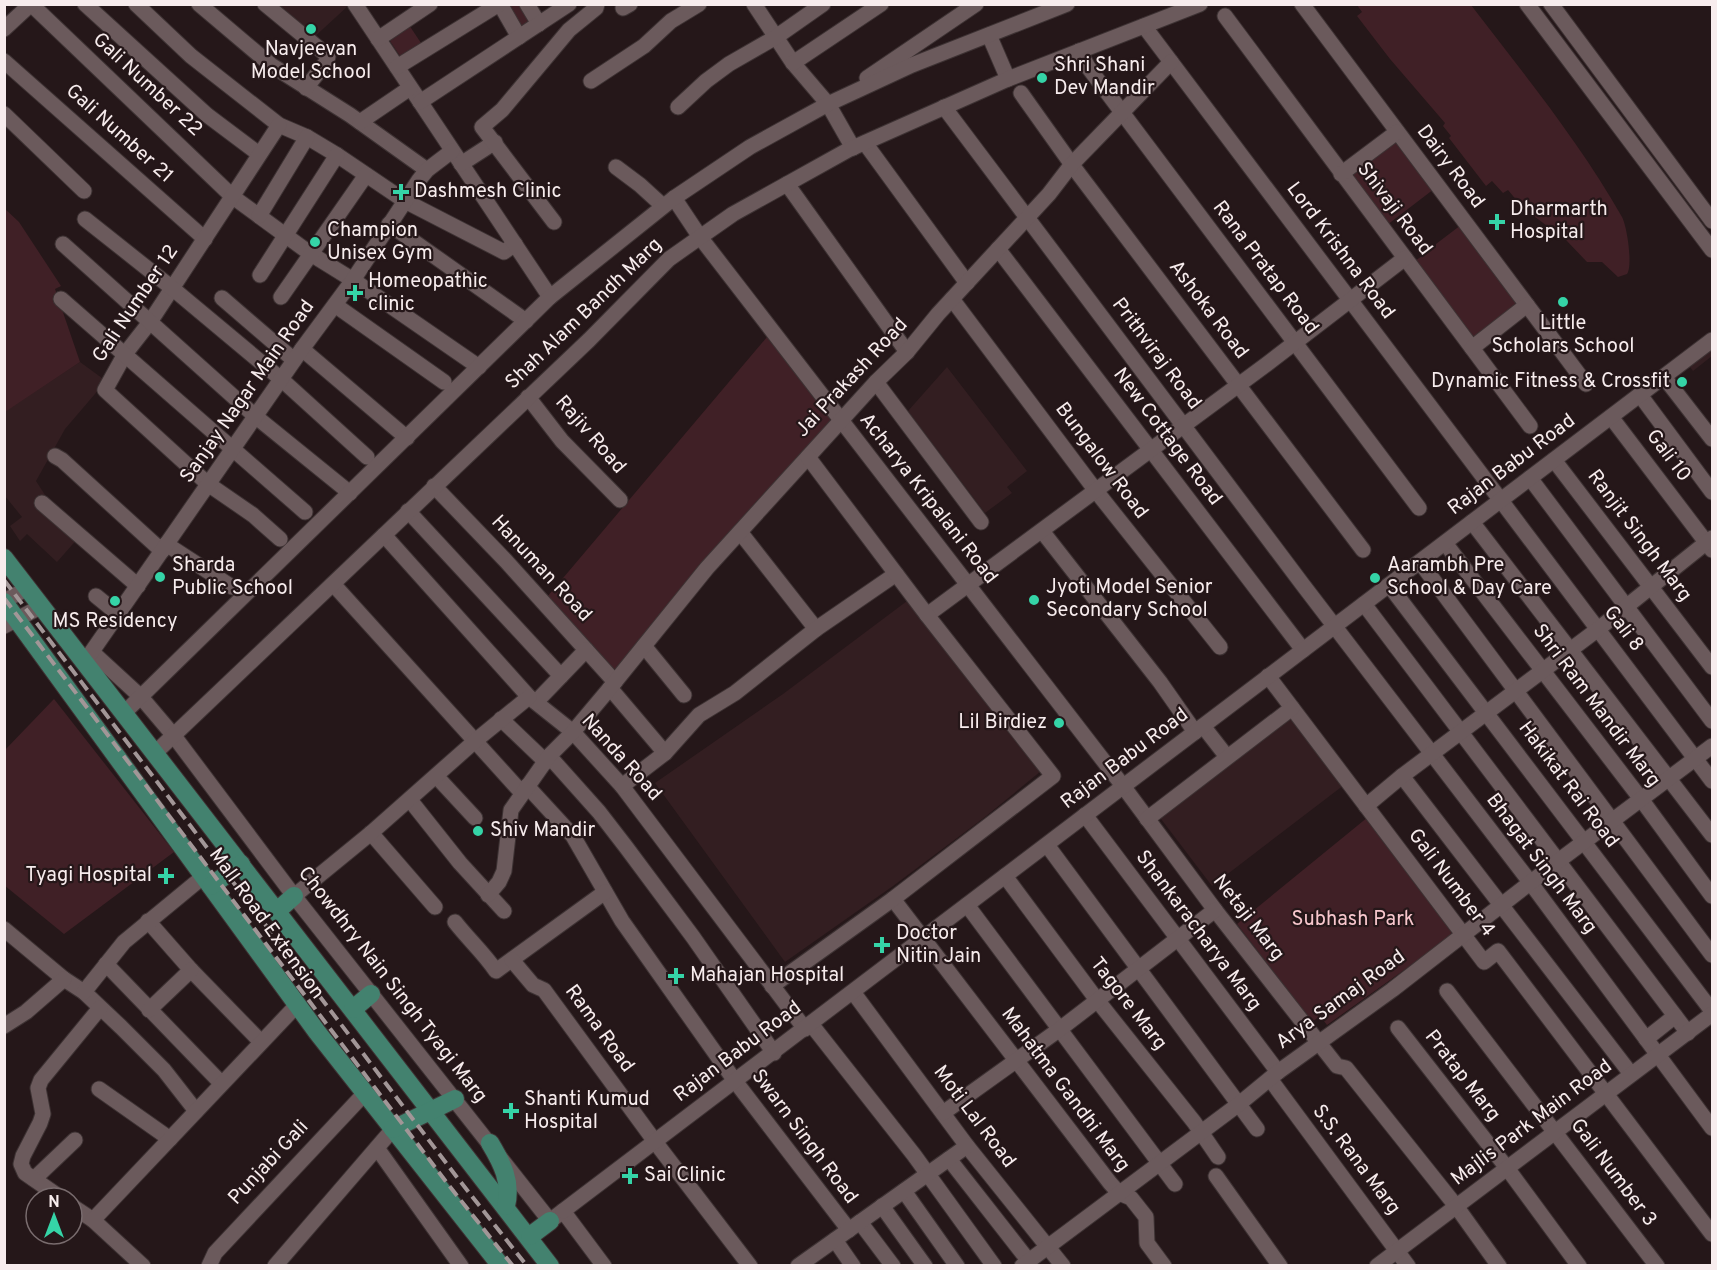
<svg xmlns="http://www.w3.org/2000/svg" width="1717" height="1270" viewBox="0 0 1717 1270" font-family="Overpass,sans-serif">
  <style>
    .built { fill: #331e21 }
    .green { fill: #402026 }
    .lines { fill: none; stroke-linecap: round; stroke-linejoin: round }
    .minor-casing { stroke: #3d3233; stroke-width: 17 }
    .major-casing { stroke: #3d3233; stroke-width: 20 }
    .minor { stroke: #6b5a5c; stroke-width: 15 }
    .major { stroke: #43826f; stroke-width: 18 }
    .rail { stroke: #a29697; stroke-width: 4; stroke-dasharray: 12 6; stroke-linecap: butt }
    .poi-dot { fill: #35d4a7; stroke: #251719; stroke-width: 2 }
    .labels { text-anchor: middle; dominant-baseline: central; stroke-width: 4.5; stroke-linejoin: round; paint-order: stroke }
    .poi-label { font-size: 20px; fill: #f7eced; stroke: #251719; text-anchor: start }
    .street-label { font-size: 20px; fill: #f7eced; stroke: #251719 }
    .park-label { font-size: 20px; fill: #f8c7cd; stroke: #251719 }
  </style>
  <rect width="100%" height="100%" fill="#251719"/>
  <g class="built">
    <polygon points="278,4 349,5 311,40"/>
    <polygon points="1712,348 1712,356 1693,371 1690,367"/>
    <polygon points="80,362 106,381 65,429 36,481 47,498 79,537 57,562 27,534 20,541 10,526 22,517 5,496 4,412"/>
    <polygon points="947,367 1027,471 1007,487 1012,493 985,513 908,411"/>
    <polygon points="907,601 1041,771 985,817 893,886 785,962 655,783 783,694"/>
    <polygon points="1290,715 1344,785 1212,886 1158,815"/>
  </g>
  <g class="green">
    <polygon points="504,5 522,5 531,20 518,28"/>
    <path d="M1357,5H1471C1523,73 1579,141 1622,217C1627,226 1633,266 1627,274L1618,277L1602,262H1587L1566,240L1523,208L1508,190L1503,193L1492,181L1486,186L1449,138L1451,136L1443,126L1445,123L1390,59L1357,16L1362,12Z"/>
    <polygon points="409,25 423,46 402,59 388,38"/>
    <polygon points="1395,138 1434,189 1387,225 1347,174"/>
    <polygon points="4,208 19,222 61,286 55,289 80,362 5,412"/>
    <polygon points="1461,225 1521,305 1474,339 1415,261 1436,246 1436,244"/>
    <polygon points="767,337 832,421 731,530 616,671 547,597"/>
    <polygon points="54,699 174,852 64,934 4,885 5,750"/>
    <polygon points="1368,817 1456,933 1327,1025 1320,1016 1312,1022 1237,924"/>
  </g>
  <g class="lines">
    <g class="minor-casing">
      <g id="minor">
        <polyline points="31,4 233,197 311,254 353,280 479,367"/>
        <polyline points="85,4 207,115 259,154"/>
        <polyline points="136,4 191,56 279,125 307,137 337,155 405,201 504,252 515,244"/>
        <polyline points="199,4 271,65 350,115 427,170"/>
        <polyline points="265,4 328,56 327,61 306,88"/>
        <polyline points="355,4 550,297"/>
        <polyline points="500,4 519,37"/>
        <polyline points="527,4 539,24"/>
        <polyline points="754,4 793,63 828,104 853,148"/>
        <polyline points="1302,4 1586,384"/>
        <polyline points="1527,4 1712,250"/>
        <polyline points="1551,4 1712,221"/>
        <polyline points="623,8 630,4"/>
        <polyline points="1225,16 1530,426"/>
        <polyline points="1144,26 1712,781"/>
        <polyline points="4,29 31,4"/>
        <polyline points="989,35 1008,79"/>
        <polyline points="378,39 430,4"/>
        <polyline points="1079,51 1088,67 1419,508"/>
        <polyline points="4,61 205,239"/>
        <polyline points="793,63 881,4"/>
        <polyline points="397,67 499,4"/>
        <polyline points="867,78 976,4"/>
        <polyline points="591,81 644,46 671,21 699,4"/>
        <polyline points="1021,93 1075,169 1363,550"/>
        <polyline points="420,102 569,4"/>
        <polyline points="678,107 706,81 729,64 776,37 823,4"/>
        <polyline points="944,107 1303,585 1530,882 1712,1128"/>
        <polyline points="4,114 84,191"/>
        <polyline points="360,122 410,88"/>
        <polyline points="279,125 150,322 125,354 105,390 208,484 253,515 280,539"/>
        <polyline points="865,143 967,283"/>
        <polyline points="461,164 495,142"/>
        <polyline points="616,167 640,185 663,206"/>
        <polyline points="1341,174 1397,132"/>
        <polyline points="787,184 907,352"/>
        <polyline points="674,198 700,237 1123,786 1215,910 1337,1066 1346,1068 1456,1206 1499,1266"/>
        <polyline points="259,216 307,137"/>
        <polyline points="85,219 172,288 281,379 367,457"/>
        <polyline points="554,222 482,127 502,110 569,30 596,8 597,4"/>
        <polyline points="389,224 526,321"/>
        <polyline points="63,244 255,416 350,493"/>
        <polyline points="998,249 1303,650"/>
        <polyline points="260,275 337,155"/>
        <polyline points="281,297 366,175"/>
        <polyline points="222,298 294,360"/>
        <polyline points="61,299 305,512"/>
        <polyline points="952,299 1096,491 1220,647"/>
        <polyline points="335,305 444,382"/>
        <polyline points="1472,348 1527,305"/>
        <polyline points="302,349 407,438"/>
        <polyline points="1664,377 1712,439"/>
        <polyline points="876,382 981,522"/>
        <polyline points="1640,395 1712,492"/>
        <polyline points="528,397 562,441 620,500"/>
        <polyline points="1611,417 1712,550"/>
        <polyline points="55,456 62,460 162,551"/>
        <polyline points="1554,460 1712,667"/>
        <polyline points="1530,478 1712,721"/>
        <polyline points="434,486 506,561 615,682"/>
        <polyline points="42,503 138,586"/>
        <polyline points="408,511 561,676"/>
        <polyline points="1472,522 1712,835"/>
        <polyline points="1042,531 1160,682 1195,732"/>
        <polyline points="740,532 816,629"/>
        <polyline points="384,535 529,697 573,732 622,786 805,1029"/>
        <polyline points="1445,543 1641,799 1712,896"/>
        <polyline points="166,544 232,587"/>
        <polyline points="1420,562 1712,955"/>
        <polyline points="334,585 522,793"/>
        <polyline points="1389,585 1712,1011"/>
        <polyline points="96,596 118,614"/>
        <polyline points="4,601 28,588"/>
        <polyline points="1364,604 1688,1033"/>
        <polyline points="927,615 1267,364 1405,258"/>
        <polyline points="4,626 42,606"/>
        <polyline points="644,646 684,695"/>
        <polyline points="92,652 141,697 174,736 294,896 550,1221 563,1211 604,1266"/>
        <polyline points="86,660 302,349 353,280 419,180 427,170 452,151"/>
        <polyline points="1268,676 1484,962 1498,951 1712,1234"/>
        <polyline points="610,688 665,753"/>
        <polyline points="536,702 586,650"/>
        <polyline points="123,714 550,297 674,198 750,147 828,104 912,65 1067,4"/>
        <polyline points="501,719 546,762"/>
        <polyline points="1203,726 1224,753"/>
        <polyline points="155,753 589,340 669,259 733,214 848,150 1008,79 1200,4"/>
        <polyline points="549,756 599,812 626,847 693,937 774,1053"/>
        <polyline points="1402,776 1631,1074"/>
        <polyline points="437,777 475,818"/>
        <polyline points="527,786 573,836 622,921 735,1081 849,1230"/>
        <polyline points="622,786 665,753 699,715 735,693 816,629 896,574"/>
        <polyline points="410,800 460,863 504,911"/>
        <polyline points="1366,806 1402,776 1597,630 1712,538"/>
        <polyline points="1085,815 1278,1072"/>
        <polyline points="1147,819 1292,708"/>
        <polyline points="371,833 435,907"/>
        <polyline points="1047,845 1257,1129"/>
        <polyline points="1005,876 1097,1000 1194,1122 1218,1157"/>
        <polyline points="488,895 499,882 504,871 511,810 549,756 573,732 610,688 707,568 876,382 907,352 938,314 1049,194 1072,164 1171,62"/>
        <polyline points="294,896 371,833 475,741 529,697"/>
        <polyline points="893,899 1110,1183 1119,1193 1131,1198 1146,1217 1147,1243 1164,1266"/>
        <polyline points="967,905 1175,1184"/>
        <polyline points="148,921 191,970 261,1042"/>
        <path d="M455,922C469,940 483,952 496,971L605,892"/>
        <polyline points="4,929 64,979 84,992 121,1027 164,1070 196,1111"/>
        <polyline points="512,960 533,985 544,990 659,1147 750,1266"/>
        <polyline points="106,964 221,1083"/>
        <polyline points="772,986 893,899 1053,776 927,615 808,457"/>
        <polyline points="1447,991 1657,1266"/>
        <polyline points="84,992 124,942 204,876"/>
        <polyline points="853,992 967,1146 1063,1266"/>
        <polyline points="149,1010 191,970"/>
        <polyline points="811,1024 914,1155 994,1266"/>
        <polyline points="4,1026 26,1012 64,979"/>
        <polyline points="1398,1028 1507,1168 1579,1266"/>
        <polyline points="1646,1039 1675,1016"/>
        <polyline points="1270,1079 1408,1266"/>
        <polyline points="99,1089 170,1139"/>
        <polyline points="943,1113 1060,1029 1215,910"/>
        <polyline points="377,1148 461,1266"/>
        <polyline points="949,1159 1028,1260"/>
        <polyline points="1216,1176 1280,1266"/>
        <polyline points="34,1179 75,1140"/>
        <polyline points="904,1191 957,1266"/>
        <polyline points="61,1198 25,1173 21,1164 23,1156 40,1123 43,1114 38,1088 41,1080 100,1008"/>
        <polyline points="72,1206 93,1220"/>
        <polyline points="882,1206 925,1266"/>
        <polyline points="563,1211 1712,340"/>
        <polyline points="860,1222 893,1266"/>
        <polyline points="835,1240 853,1266"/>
        <polyline points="143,1266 93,1220 297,1005"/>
        <polyline points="209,1266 215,1253 365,1093"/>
        <polyline points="275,1266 393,1129"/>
        <polyline points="798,1266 967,1146"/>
        <polyline points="1022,1266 1239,1104 1278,1072 1392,990 1557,862 1712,746"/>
        <polyline points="1377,1266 1712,1014"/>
      </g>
    </g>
    <g class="major-casing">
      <g id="major">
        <polyline points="4,558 550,1266"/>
        <polyline points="4,602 317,1032 501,1266"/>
        <polyline points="211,886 241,864"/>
        <polyline points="277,911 294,896"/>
        <polyline points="353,1009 371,994"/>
        <polyline points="393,1129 455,1099"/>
        <path d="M490,1143C502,1163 512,1182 506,1206"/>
        <polyline points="530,1236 550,1221"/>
      </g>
    </g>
    <use href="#minor" class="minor"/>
    <use href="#major" class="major"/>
    <g class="rail">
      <polyline points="4,580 456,1176 527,1266"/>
      <polyline points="4,598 447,1183 513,1266"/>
    </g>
  </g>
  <g class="poi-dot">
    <circle cx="311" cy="29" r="6"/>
    <circle cx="1042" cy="78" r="6"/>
    <path d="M398 183h6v6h6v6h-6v6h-6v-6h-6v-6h6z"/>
    <path d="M1494 213h6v6h6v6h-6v6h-6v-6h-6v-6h6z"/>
    <circle cx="315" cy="242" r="6"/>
    <path d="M352 284h6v6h6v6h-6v6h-6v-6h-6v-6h6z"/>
    <circle cx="1563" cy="302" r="6"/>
    <circle cx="1682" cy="382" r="6"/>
    <circle cx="160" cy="577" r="6"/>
    <circle cx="1375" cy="578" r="6"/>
    <circle cx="1034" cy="600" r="6"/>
    <circle cx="115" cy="601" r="6"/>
    <circle cx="1059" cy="723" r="6"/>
    <circle cx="478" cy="831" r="6"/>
    <path d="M163 867h6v6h6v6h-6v6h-6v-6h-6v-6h6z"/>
    <path d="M879 936h6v6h6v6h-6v6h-6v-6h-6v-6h6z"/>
    <path d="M673 967h6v6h6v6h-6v6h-6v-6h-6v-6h6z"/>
    <path d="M508 1102h6v6h6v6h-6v6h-6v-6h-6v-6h6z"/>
    <path d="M627 1167h6v6h6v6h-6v6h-6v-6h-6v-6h6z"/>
  </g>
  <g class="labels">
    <g class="poi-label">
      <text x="311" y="50" text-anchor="middle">Navjeevan<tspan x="311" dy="23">Model School</tspan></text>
      <text x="1054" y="66">Shri Shani<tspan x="1054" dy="23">Dev Mandir</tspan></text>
      <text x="414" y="192">Dashmesh Clinic</text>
      <text x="1510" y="210">Dharmarth<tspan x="1510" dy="23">Hospital</tspan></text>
      <text x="327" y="231">Champion<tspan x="327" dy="23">Unisex Gym</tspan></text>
      <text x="368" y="282">Homeopathic<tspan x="368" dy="23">clinic</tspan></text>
      <text x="1563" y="324" text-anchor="middle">Little<tspan x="1563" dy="23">Scholars School</tspan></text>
      <text x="1670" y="382" text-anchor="end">Dynamic Fitness &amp; Crossfit</text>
      <text x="172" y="566">Sharda<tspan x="172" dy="23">Public School</tspan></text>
      <text x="1387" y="566">Aarambh Pre<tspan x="1387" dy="23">School &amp; Day Care</tspan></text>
      <text x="1046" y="588">Jyoti Model Senior<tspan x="1046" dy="23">Secondary School</tspan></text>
      <text x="115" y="622" text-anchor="middle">MS Residency</text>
      <text x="1047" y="723" text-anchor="end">Lil Birdiez</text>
      <text x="490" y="831">Shiv Mandir</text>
      <text x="152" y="876" text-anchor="end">Tyagi Hospital</text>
      <text x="896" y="934">Doctor<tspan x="896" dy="23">Nitin Jain</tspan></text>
      <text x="690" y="976">Mahajan Hospital</text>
      <text x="524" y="1100">Shanti Kumud<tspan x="524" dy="23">Hospital</tspan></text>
      <text x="644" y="1176">Sai Clinic</text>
    </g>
    <g class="street-label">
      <text transform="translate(147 85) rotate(43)">Gali Number 22</text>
      <text transform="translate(119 134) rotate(42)">Gali Number 21</text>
      <text transform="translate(1450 167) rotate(53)">Dairy Road</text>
      <text transform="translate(1394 209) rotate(53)">Shivaji Road</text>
      <text transform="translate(1340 251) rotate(53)">Lord Krishna Road</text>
      <text transform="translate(1265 268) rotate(53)">Rana Pratap Road</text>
      <text transform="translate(136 304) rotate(-56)">Gali Number 12</text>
      <text transform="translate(1208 310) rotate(53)">Ashoka Road</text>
      <text transform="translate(584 314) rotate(-44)">Shah Alam Bandh Marg</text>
      <text transform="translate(1156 354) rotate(53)">Prithviraj Road</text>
      <text transform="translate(852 378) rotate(-47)">Jai Prakash Road</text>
      <text transform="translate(248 392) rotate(-55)">Sanjay Nagar Main Road</text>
      <text transform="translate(590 435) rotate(49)">Rajiv Road</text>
      <text transform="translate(1167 437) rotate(53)">New Cottage Road</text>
      <text transform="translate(1668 456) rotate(53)">Gali 10</text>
      <text transform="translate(1101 461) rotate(53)">Bungalow Road</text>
      <text transform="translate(1512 465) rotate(-37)">Rajan Babu Road</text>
      <text transform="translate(928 499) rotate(52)">Acharya Kripalani Road</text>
      <text transform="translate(1639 536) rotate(53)">Ranjit Singh Marg</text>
      <text transform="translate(541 569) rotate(47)">Hanuman Road</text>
      <text transform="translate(1623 629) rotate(53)">Gali 8</text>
      <text transform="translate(1596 706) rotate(53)">Shri Ram Mandir Marg</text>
      <text transform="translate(621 758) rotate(48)">Nanda Road</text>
      <text transform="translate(1125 759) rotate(-37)">Rajan Babu Road</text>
      <text transform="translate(1568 785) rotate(53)">Hakikat Rai Road</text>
      <text transform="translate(1541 864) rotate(53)">Bhagat Singh Marg</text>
      <text transform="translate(1451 883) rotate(53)">Gali Number 4</text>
      <text transform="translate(1248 918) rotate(52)">Netaji Marg</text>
      <text transform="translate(266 924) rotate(54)">Mall Road Extension</text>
      <text transform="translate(1198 931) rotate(53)">Shankaracharya Marg</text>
      <text transform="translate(392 985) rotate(52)">Chowdhry Nain Singh Tyagi Marg</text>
      <text transform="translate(1341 1000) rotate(-36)">Arya Samaj Road</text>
      <text transform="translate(1128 1004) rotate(52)">Tagore Marg</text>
      <text transform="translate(599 1029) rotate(54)">Rama Road</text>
      <text transform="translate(738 1052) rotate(-37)">Rajan Babu Road</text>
      <text transform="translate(1462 1076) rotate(52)">Pratap Marg</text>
      <text transform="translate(1065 1090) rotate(53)">Mahatma Gandhi Marg</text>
      <text transform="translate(974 1117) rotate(53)">Moti Lal Road</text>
      <text transform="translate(1532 1123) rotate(-37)">Majlis Park Main Road</text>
      <text transform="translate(804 1137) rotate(53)">Swarn Singh Road</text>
      <text transform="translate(1356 1160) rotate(53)">S.S. Rana Marg</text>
      <text transform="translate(269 1163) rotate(-47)">Punjabi Gali</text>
      <text transform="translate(1613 1173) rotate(53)">Gali Number 3</text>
    </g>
    <g class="park-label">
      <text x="1353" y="920">Subhash Park</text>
    </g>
  </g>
  <rect width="1717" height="1270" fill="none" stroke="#f7eced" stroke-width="12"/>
  <g transform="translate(54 1216)"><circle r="28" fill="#251719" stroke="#796c6e" stroke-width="1.5"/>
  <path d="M0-4.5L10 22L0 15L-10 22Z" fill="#35d4a7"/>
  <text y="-9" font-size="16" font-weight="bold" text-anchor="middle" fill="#f7eced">N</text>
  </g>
</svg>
